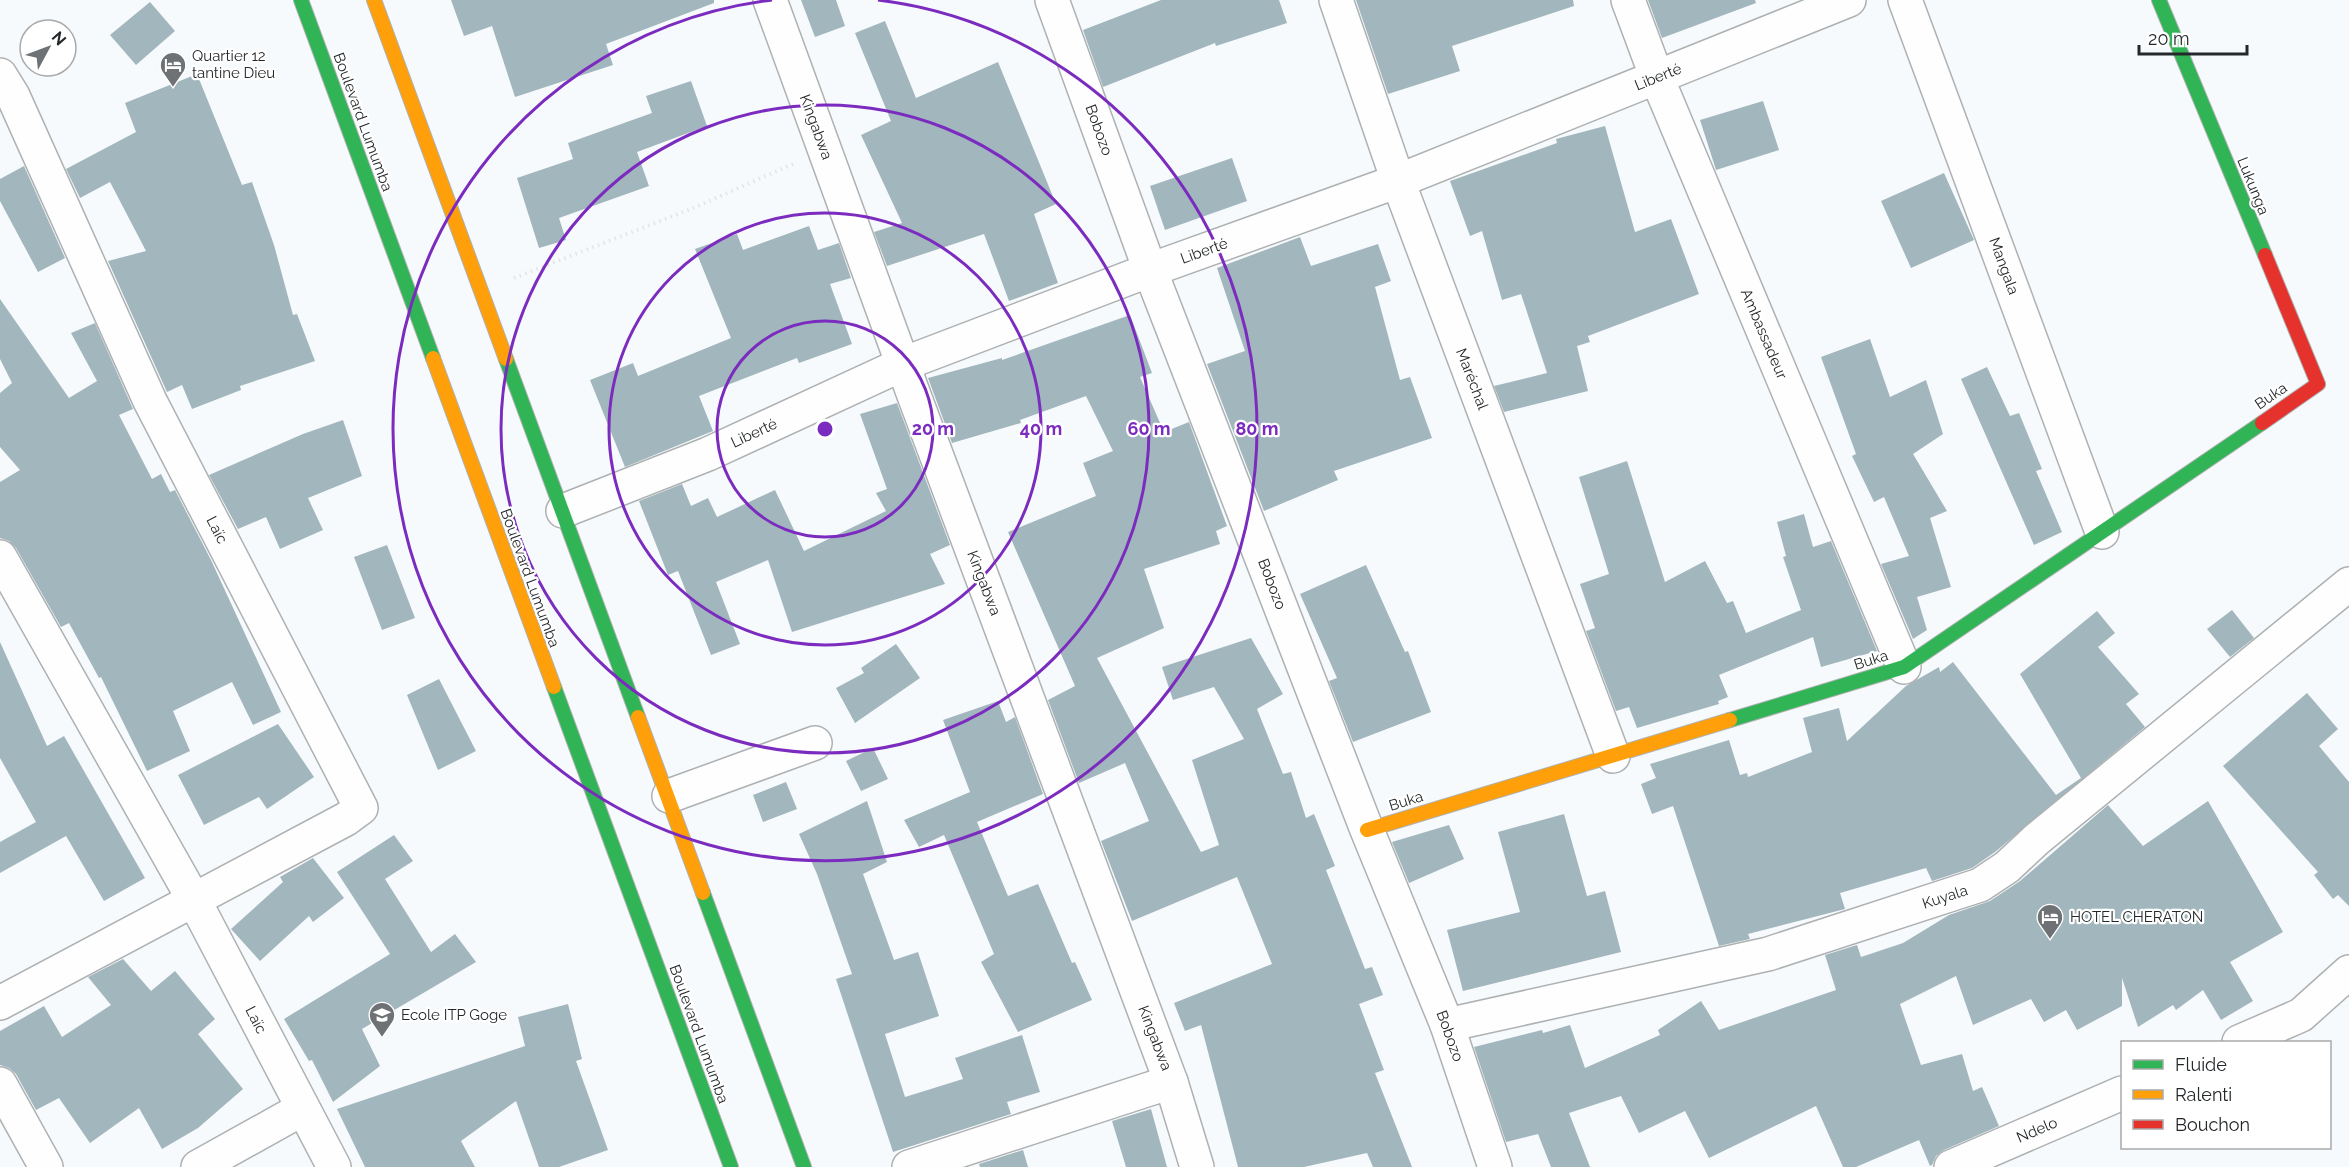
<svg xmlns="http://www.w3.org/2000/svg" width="2349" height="1167" viewBox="0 0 2349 1167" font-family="Raleway,sans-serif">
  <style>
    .building { fill: #a2b6bd }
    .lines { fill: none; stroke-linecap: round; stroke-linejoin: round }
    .street-casing { stroke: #aeb1b2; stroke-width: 36 }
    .fast-casing { stroke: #aeb1b2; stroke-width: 16 }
    .slow-casing { stroke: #aeb1b2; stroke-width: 16 }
    .jam-casing { stroke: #aeb1b2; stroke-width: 16 }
    .path { stroke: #e3e4e5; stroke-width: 4; stroke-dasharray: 1.5 4.5; stroke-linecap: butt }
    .street { stroke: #fefeff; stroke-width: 33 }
    .fast { stroke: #30b455; stroke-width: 14 }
    .slow { stroke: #ff9f0a; stroke-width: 14 }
    .jam { stroke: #e5322d; stroke-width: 14 }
    .ring { fill: none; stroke: #7b2cbf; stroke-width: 3 }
    .labels { text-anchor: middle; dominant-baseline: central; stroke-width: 4.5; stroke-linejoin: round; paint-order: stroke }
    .poi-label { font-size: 15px; fill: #25282a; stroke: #fff; text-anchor: start }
    .street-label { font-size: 15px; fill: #25282a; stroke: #fff }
    .centre { fill: #7b2cbf; stroke: #fff; stroke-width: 3 }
    .ring-label { font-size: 18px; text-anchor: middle; font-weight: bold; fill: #7b2cbf; stroke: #fff; stroke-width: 4.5; stroke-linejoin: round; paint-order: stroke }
  </style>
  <rect width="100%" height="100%" fill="#f7fafc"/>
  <g class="building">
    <polygon points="451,0 714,0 714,3 606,44 613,65 515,97 492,26 464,36"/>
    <polygon points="801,0 836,0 845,26 815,37"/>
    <polygon points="1161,0 1279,0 1287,23 1216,46 1215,43 1103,87 1083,30"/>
    <polygon points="1356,0 1573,0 1574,6 1452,46 1460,71 1388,94"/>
    <polygon points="1648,0 1755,0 1756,3 1662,38"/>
    <polygon points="150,2 175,31 136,65 110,35"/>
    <polygon points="885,21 916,98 998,62 1056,204 1034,214 1058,283 1009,301 984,234 887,266 874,232 902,223 861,135 891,121 855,33"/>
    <polygon points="197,74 242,185 252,182 274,245 293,315 297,314 315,361 240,386 241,390 192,409 182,385 167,392 108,261 146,251 110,182 80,198 66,169 136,132 125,103"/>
    <polygon points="691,81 707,126 637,152 649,186 559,218 566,240 539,248 517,178 573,159 568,143 652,113 646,96"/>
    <polygon points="1763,101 1779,150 1716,170 1700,120"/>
    <polygon points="1605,126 1635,232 1671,219 1699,294 1588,336 1590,342 1577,346 1588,391 1504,412 1494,386 1547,373 1521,294 1502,300 1482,231 1470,236 1450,181 1557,143 1556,139"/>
    <polygon points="1232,158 1247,201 1165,230 1150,186"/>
    <polygon points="24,166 65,258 38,272 0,201 0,179"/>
    <polygon points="1944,173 1974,240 1911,268 1881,201"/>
    <polygon points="809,226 818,250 839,243 851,278 830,284 852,344 799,363 797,358 699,396 713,431 625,467 590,380 633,363 638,376 731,338 695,249 737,234 743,250"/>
    <polygon points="1300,237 1311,266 1378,244 1391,281 1375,287 1400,380 1410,377 1432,438 1334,471 1338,480 1264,511 1207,364 1245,351 1217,268"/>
    <polygon points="0,299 69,398 97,381 71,333 95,323 133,409 119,415 152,479 161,474 170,492 175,490 211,560 281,712 253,725 232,682 173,711 190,751 147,771 101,677 99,678 69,623 61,627 16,548 9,541 0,538 0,482 20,470 0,447 0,393 12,383 0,359"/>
    <polygon points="1130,315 1152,373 1140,377 1164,432 1189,422 1227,526 1216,531 1220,544 1144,569 1164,628 1097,658 1201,852 1219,845 1192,760 1244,739 1214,687 1173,700 1162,667 1251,638 1283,694 1257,709 1283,774 1291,772 1306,818 1314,814 1335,866 1326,870 1365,969 1372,967 1383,995 1359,1004 1384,1070 1375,1073 1412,1167 1373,1167 1367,1153 1304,1167 1238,1167 1201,1025 1185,1031 1174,1003 1272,964 1237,877 1132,921 1101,841 1149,821 1125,763 1079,783 1048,700 1075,686 1008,532 1096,496 1083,463 1113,451 1086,396 1020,420 1021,423 952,443 928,378 1002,358 1002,360"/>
    <polygon points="1870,339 1890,397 1926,380 1943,434 1913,454 1947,511 1930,518 1951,587 1917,597 1927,630 1913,639 1881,564 1909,556 1884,497 1874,502 1852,456 1856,454 1821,357"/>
    <polygon points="1987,367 2010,416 2019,413 2042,469 2036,471 2062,532 2034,545 1961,379"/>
    <polygon points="897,403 950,545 930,554 945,584 792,632 768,560 716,582 740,644 711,655 678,571 668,575 639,501 682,484 691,506 708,498 717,517 775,490 804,551 886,511 876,493 887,489 860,414"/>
    <polygon points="343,420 362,476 308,498 323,530 280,549 266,517 238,529 209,475 303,434"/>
    <polygon points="1627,461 1665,582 1705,561 1727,603 1733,601 1746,633 1801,610 1783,557 1786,556 1777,522 1804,514 1813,547 1831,541 1877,651 1821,667 1813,637 1719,675 1728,697 1718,701 1719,704 1637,728 1629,707 1616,711 1586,631 1595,628 1580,584 1609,574 1579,477"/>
    <polygon points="387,545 415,618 382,630 354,557"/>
    <polygon points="1366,565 1405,652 1408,651 1431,712 1353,742 1329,681 1337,678 1300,594"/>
    <polygon points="2232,610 2254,638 2230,657 2207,629"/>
    <polygon points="2097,611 2115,633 2098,647 2139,694 2126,704 2145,727 1995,852 1972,868 1932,881 1926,868 1840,893 1845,909 1748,934 1750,939 1719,946 1673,806 1652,814 1641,784 1656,778 1650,764 1729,740 1740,775 1747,773 1748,777 1812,752 1803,718 1839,708 1847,741 1906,686 1939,667 1940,672 1953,662 2056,795 2081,778 2020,674"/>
    <polygon points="0,642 47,746 64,736 145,878 104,901 66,836 0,873 0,842 36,822 0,758"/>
    <polygon points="896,644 920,678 855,723 836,688 864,673 861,668"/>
    <polygon points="439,679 476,751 438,770 407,695"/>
    <polygon points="2307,693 2338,729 2319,746 2349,782 2349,906 2338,895 2333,899 2314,875 2318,872 2223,766"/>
    <polygon points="998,701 1006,722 1015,717 1043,794 977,822 1008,896 1038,884 1072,963 1075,962 1092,1000 1018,1032 981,962 994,954 944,835 919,847 904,820 970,792 943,720"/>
    <polygon points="278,724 314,777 267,809 259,797 204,825 178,775"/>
    <polygon points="873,748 888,779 861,791 846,761"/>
    <polygon points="786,782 797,809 763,822 753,795"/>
    <polygon points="867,801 887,862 863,874 894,960 918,952 939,1016 885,1034 905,1097 963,1079 955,1058 1022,1035 1040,1092 1007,1102 1011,1114 893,1152 836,979 852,974 817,874 799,834"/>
    <polygon points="2208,801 2283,932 2230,962 2253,1001 2221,1020 2203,990 2176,1010 2173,1005 2138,1027 2122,978 2122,1006 2077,1030 2066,1010 2044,1022 2031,999 1973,1025 1956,976 1900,1004 1921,1065 1962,1054 1973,1091 1982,1087 1999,1126 1944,1150 1936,1156 1932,1165 1930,1166 1919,1140 1856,1167 1843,1167 1816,1106 1709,1158 1685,1111 1639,1133 1621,1096 1569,1113 1590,1167 1551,1167 1538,1134 1506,1142 1474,1047 1542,1030 1543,1033 1570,1025 1585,1068 1660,1035 1658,1030 1701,1001 1719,1030 1836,990 1825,955 1857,945 1861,957 1903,943 1949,915 1990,901 2020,881 2108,805 2143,846"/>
    <polygon points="1564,814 1587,896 1605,891 1621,952 1463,991 1447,930 1520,912 1498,832"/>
    <polygon points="1449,825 1464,859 1409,883 1392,842"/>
    <polygon points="394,835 413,861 385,879 431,952 455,934 476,962 362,1029 380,1066 333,1102 312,1060 309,1061 284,1019 390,954 337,872"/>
    <polygon points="313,858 344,898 313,922 309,916 260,961 231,929 283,882 280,877"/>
    <polygon points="123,959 151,991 175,971 215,1019 198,1034 243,1089 198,1128 162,1149 139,1108 90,1143 59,1098 36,1110 16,1074 9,1068 0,1065 0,1031 44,1006 62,1037 111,1005 88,977"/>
    <polygon points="568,1004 582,1059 576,1061 608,1150 559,1167 539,1167 516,1101 461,1141 475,1167 365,1167 337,1109 525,1046 518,1017"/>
    <polygon points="1151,1109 1167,1167 1126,1167 1112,1121"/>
    <polygon points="1023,1150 1028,1167 980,1167 979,1164"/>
  </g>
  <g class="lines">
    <g class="street-casing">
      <g id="street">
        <polyline points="770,0 915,398 1171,1082 1197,1167"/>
        <polyline points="1052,0 1150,270 1367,830 1447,1025 1495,1167"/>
        <polyline points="1336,0 1398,181 1613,756"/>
        <polyline points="1628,0 1657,78 1904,667"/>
        <polyline points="1905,0 2102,532"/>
        <polyline points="0,75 13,96 150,401 361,808 346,819 0,1003"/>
        <polyline points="563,511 708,454 903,364 1150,270 1398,181 1849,0"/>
        <polyline points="0,557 194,900 334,1167"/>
        <polyline points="669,796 815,743"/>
        <polyline points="1447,1025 1768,954 1980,885 2007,867 2037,839 2349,584"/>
        <polyline points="2239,1042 2301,1015 2349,972"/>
        <polyline points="0,1084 46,1167"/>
        <polyline points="198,1167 302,1109"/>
        <polyline points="909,1167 1171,1082"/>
        <polyline points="1951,1167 2122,1093"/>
      </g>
    </g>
    <g class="fast-casing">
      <g id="fast">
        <polyline points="301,0 433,358"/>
        <polyline points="2159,0 2265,255"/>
        <polyline points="506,359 638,717"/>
        <polyline points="554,687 731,1167"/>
        <polyline points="1730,720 1904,667 2262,423"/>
        <polyline points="703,893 804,1167"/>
      </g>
    </g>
    <g class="slow-casing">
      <g id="slow">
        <polyline points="374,0 506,359"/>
        <polyline points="433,358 554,687"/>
        <polyline points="638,717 703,893"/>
        <polyline points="1367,830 1730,720"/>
      </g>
    </g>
    <g class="jam-casing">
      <polyline id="jam" points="2262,423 2318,384 2265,255"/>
    </g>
    <polyline class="path" points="514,278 691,209 793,164"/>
    <use href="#street" class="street"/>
    <use href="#fast" class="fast"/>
    <use href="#slow" class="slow"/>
    <use href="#jam" class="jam"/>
  </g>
  <g class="ring">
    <circle cx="825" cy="429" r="108"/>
    <circle cx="825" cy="429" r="216"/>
    <circle cx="825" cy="429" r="324"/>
    <path d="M878 0A432 432 0 1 1 772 0"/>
  </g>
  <defs>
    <g id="hotel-pin" transform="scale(1.35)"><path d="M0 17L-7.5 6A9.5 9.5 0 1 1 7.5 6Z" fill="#6e7274" stroke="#fff"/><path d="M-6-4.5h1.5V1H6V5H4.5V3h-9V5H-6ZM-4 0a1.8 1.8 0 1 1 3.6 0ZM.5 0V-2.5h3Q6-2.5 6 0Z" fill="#fff"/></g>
    <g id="school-pin" transform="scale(1.35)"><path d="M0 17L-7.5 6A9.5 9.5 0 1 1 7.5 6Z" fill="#6e7274" stroke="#fff"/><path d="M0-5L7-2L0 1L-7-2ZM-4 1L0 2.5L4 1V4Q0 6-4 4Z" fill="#fff"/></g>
  </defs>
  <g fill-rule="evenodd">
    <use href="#hotel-pin" x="173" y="65"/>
    <use href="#hotel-pin" x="2050" y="917"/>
    <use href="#school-pin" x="382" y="1015"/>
  </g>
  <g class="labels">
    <g class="poi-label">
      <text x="192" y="56">Quartier 12<tspan x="192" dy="17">tantine Dieu</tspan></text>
      <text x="2070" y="917">HOTEL CHERATON</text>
      <text x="401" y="1015">Ecole ITP Goge</text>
    </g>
    <g class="street-label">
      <text transform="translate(1658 77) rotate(-22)">Liberté</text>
      <text transform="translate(363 122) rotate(70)">Boulevard Lumumba</text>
      <text transform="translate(816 127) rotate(70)">Kingabwa</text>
      <text transform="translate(1099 130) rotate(70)">Bobozo</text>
      <text transform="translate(2253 186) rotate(68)">Lukunga</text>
      <text transform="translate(1204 251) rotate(-20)">Liberté</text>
      <text transform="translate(2004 266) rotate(70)">Mangala</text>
      <text transform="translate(1764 334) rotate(67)">Ambassadeur</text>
      <text transform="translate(1472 379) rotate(69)">Maréchal</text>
      <text transform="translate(2271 396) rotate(-34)">Buka</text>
      <text transform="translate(754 433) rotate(-25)">Liberté</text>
      <text transform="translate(217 530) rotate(63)">Laïc</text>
      <text transform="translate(530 578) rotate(70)">Boulevard Lumumba</text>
      <text transform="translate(984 583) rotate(69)">Kingabwa</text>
      <text transform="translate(1272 584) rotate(69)">Bobozo</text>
      <text transform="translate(1871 660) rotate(-17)">Buka</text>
      <text transform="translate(1406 801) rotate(-17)">Buka</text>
      <text transform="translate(1945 897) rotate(-18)">Kuyala</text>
      <text transform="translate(256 1020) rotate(63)">Laïc</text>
      <text transform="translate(699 1034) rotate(70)">Boulevard Lumumba</text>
      <text transform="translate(1450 1036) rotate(70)">Bobozo</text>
      <text transform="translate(1155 1038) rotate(69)">Kingabwa</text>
      <text transform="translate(2037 1130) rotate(-23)">Ndelo</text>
    </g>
  </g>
  <circle cx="825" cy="429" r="9" class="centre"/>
  <g class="ring-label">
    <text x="933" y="435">20 m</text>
    <text x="1041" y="435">40 m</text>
    <text x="1149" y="435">60 m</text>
    <text x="1257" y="435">80 m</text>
  </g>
  <rect x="2121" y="1041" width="210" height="108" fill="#ffffff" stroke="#a8a9aa" stroke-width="1.5"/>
  <rect x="2133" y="1060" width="30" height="9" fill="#30b455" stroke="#a8a9aa" stroke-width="1.5"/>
  <text x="2175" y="1071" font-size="18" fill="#25282a">Fluide</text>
  <rect x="2133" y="1090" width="30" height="9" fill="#ff9f0a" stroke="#a8a9aa" stroke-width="1.5"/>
  <text x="2175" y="1101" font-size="18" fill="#25282a">Ralenti</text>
  <rect x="2133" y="1120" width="30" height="9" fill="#e5322d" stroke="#a8a9aa" stroke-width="1.5"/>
  <text x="2175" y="1131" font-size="18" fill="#25282a">Bouchon</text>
  <g transform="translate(48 48) rotate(49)"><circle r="28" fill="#ffffff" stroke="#a8a9aa" stroke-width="1.5"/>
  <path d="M0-4.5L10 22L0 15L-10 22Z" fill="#6e7274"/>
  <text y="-9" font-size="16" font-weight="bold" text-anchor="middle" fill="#25282a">N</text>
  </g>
  <path d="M2139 45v9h108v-9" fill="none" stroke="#25282a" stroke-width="3"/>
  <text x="2148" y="45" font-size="18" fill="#25282a" stroke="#ffffff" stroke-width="4.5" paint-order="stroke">20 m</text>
</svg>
